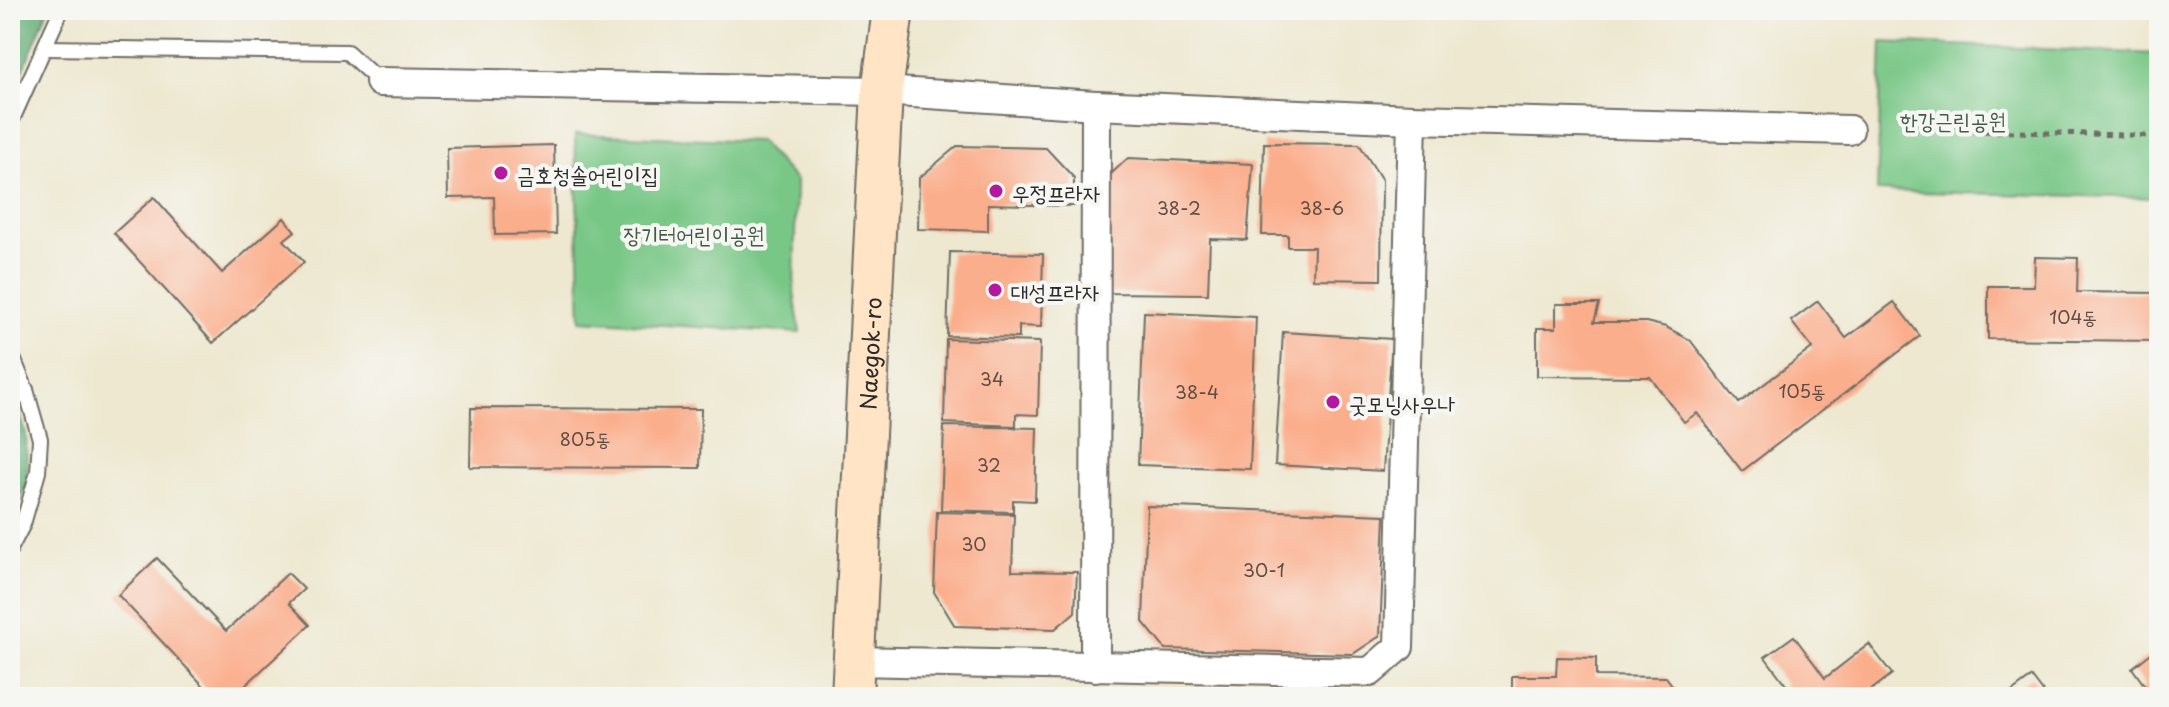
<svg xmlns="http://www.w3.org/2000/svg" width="2169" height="707" viewBox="0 0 2169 707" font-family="'Playpen Sans','Poor Story',sans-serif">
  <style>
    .green { fill: #79c787; stroke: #527959; stroke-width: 2 }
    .forest { fill: #62ac74; stroke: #466c50; stroke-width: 2 }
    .building { fill: #fbae8c }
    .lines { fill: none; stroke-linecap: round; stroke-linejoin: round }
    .lane-casing { stroke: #6f6d65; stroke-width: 18 }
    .street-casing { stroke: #6f6d65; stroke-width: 32 }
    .secondary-casing { stroke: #6f6d65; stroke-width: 44 }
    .path { stroke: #6f6d65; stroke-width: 5; stroke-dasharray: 6 6; stroke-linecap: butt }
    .lane { stroke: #fff; stroke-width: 14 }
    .street { stroke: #fff; stroke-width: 28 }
    .secondary { stroke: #ffe4c6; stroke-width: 40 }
    .poi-dot { fill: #b5179e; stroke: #f6f6f2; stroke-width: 3 }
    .labels { text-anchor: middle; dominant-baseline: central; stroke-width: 8; stroke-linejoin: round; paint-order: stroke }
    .number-label { font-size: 18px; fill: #5f4c43 }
    .park-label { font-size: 22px; fill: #425a47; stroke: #f6f6f2 }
    .poi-label { font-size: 22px; fill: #2b2b2b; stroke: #f6f6f2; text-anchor: start }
    .street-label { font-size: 22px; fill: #2b2b2b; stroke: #f6f6f2 }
  </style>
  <rect width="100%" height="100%" fill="#f6f6f2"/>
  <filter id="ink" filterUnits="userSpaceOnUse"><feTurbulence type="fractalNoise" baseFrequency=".0125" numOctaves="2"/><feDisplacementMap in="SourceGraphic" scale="16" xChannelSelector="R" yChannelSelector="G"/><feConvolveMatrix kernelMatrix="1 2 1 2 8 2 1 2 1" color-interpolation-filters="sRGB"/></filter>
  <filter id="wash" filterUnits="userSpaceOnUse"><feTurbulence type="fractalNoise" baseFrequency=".006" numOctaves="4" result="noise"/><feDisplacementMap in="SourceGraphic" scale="32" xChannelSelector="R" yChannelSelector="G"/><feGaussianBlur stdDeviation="1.8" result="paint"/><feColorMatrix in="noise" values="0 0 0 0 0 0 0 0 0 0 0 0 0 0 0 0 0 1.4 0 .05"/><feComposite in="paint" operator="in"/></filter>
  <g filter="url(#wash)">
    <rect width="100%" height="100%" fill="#eee8d0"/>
    <g class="green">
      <polygon points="1882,42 2159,54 2159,198 1877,191"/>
      <polygon points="575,134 759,141 796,181 794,291 800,333 581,320"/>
    </g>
    <g class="forest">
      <polygon points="10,10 48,10 10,103"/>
      <polygon points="10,381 26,433 28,481 10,529"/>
    </g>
    <g id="blocks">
      <g class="building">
        <polygon points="1264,143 1359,144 1382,180 1381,280 1313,279 1314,247 1288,247 1288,235 1262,235"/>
        <polygon points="554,145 556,234 495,235 494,197 448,198 447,148"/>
        <polygon points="957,146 1046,148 1074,178 1074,206 988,204 988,231 918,229 919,178"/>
        <polygon points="1128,158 1253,164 1247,240 1210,239 1208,294 1104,293 1110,175"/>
        <polygon points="154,197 222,273 284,218 295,231 284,240 304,262 213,343 114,233"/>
        <polygon points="950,252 1043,254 1041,327 1019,326 1019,338 947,336"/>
        <polygon points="2035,257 2078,258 2077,292 2159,293 2159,341 1988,339 1988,286 2034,286"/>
        <polygon points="1818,301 1846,338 1894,302 1920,336 1742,471 1697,413 1684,422 1650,377 1537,376 1537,328 1556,328 1556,304 1599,304 1594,322 1646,322 1666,327 1690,340 1739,403 1812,348 1791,321"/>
        <polygon points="1144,312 1256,317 1250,469 1138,465"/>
        <polygon points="1283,332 1392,339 1383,471 1275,465"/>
        <polygon points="946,339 1040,342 1038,415 1016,414 1016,426 944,423"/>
        <polygon points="471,408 701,409 700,468 470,467"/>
        <polygon points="944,426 1037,428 1035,501 1013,500 1013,512 941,510"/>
        <polygon points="1147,506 1385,515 1380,636 1353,654 1165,649 1143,622"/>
        <polygon points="937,512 1014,514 1012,571 1077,572 1075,612 1055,629 955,626 934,592"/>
        <polygon points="157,558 226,631 288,573 304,589 289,603 310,625 233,697 214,697 118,595"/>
        <polygon points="1794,636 1825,678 1869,644 1892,674 1862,697 1770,697 1786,685 1765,657"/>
        <polygon points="2159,647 2159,697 2130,697 2145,686 2132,668"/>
        <polygon points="1557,657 1596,658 1596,676 1666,677 1681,697 1512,697 1512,676 1556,676"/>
        <polygon points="2032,677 2047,697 2005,697"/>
      </g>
    </g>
  </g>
  <g filter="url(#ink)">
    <use href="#blocks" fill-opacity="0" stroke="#6f6d65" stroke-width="2"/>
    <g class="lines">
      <g class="lane-casing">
        <g id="lane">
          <polyline points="45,48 347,52 380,82"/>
          <polyline points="10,124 61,10"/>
          <polyline points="10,351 26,390 40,439 38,472 23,524 10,549"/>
          <polyline points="10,405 26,390"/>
        </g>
      </g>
      <g class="street-casing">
        <g id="street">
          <polyline points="380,82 882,91 1096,105 1412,119 1849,130"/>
          <polyline points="853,661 1370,672 1399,647 1412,119"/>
          <polyline points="1095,667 1096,105"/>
        </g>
      </g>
      <g class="secondary-casing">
        <g id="secondary">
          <path id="s1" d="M852,697L882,91L893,10"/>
        </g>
      </g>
      <polyline class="path" points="1912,129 2159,136"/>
      <use href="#lane" class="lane"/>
      <use href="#street" class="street"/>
      <use href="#secondary" class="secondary"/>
    </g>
  </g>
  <g class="poi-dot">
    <circle cx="501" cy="173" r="8"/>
    <circle cx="996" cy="191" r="8"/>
    <circle cx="995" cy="290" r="8"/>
    <circle cx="1333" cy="402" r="8"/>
  </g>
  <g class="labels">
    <g class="number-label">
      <text x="1179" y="207">38-2</text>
      <text x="1322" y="207">38-6</text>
      <text x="2073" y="316">104동</text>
      <text x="992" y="378">34</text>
      <text x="1802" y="390">105동</text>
      <text x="1197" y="391">38-4</text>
      <text x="585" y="438">805동</text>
      <text x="989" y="464">32</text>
      <text x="974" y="543">30</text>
      <text x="1264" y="569">30-1</text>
    </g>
    <g class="park-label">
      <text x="1953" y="119">한강근린공원</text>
      <text x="694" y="233">장기터어린이공원</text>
    </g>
    <g class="poi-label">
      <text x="517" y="173">금호청솔어린이집</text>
      <text x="1012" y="191">우정프라자</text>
      <text x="1011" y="290">대성프라자</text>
      <text x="1349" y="402">굿모닝사우나</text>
    </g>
    <g class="street-label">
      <text stroke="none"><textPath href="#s1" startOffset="344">Naegok-ro</textPath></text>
    </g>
  </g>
  <rect width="2169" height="707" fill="none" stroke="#f6f6f2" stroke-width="40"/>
</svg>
